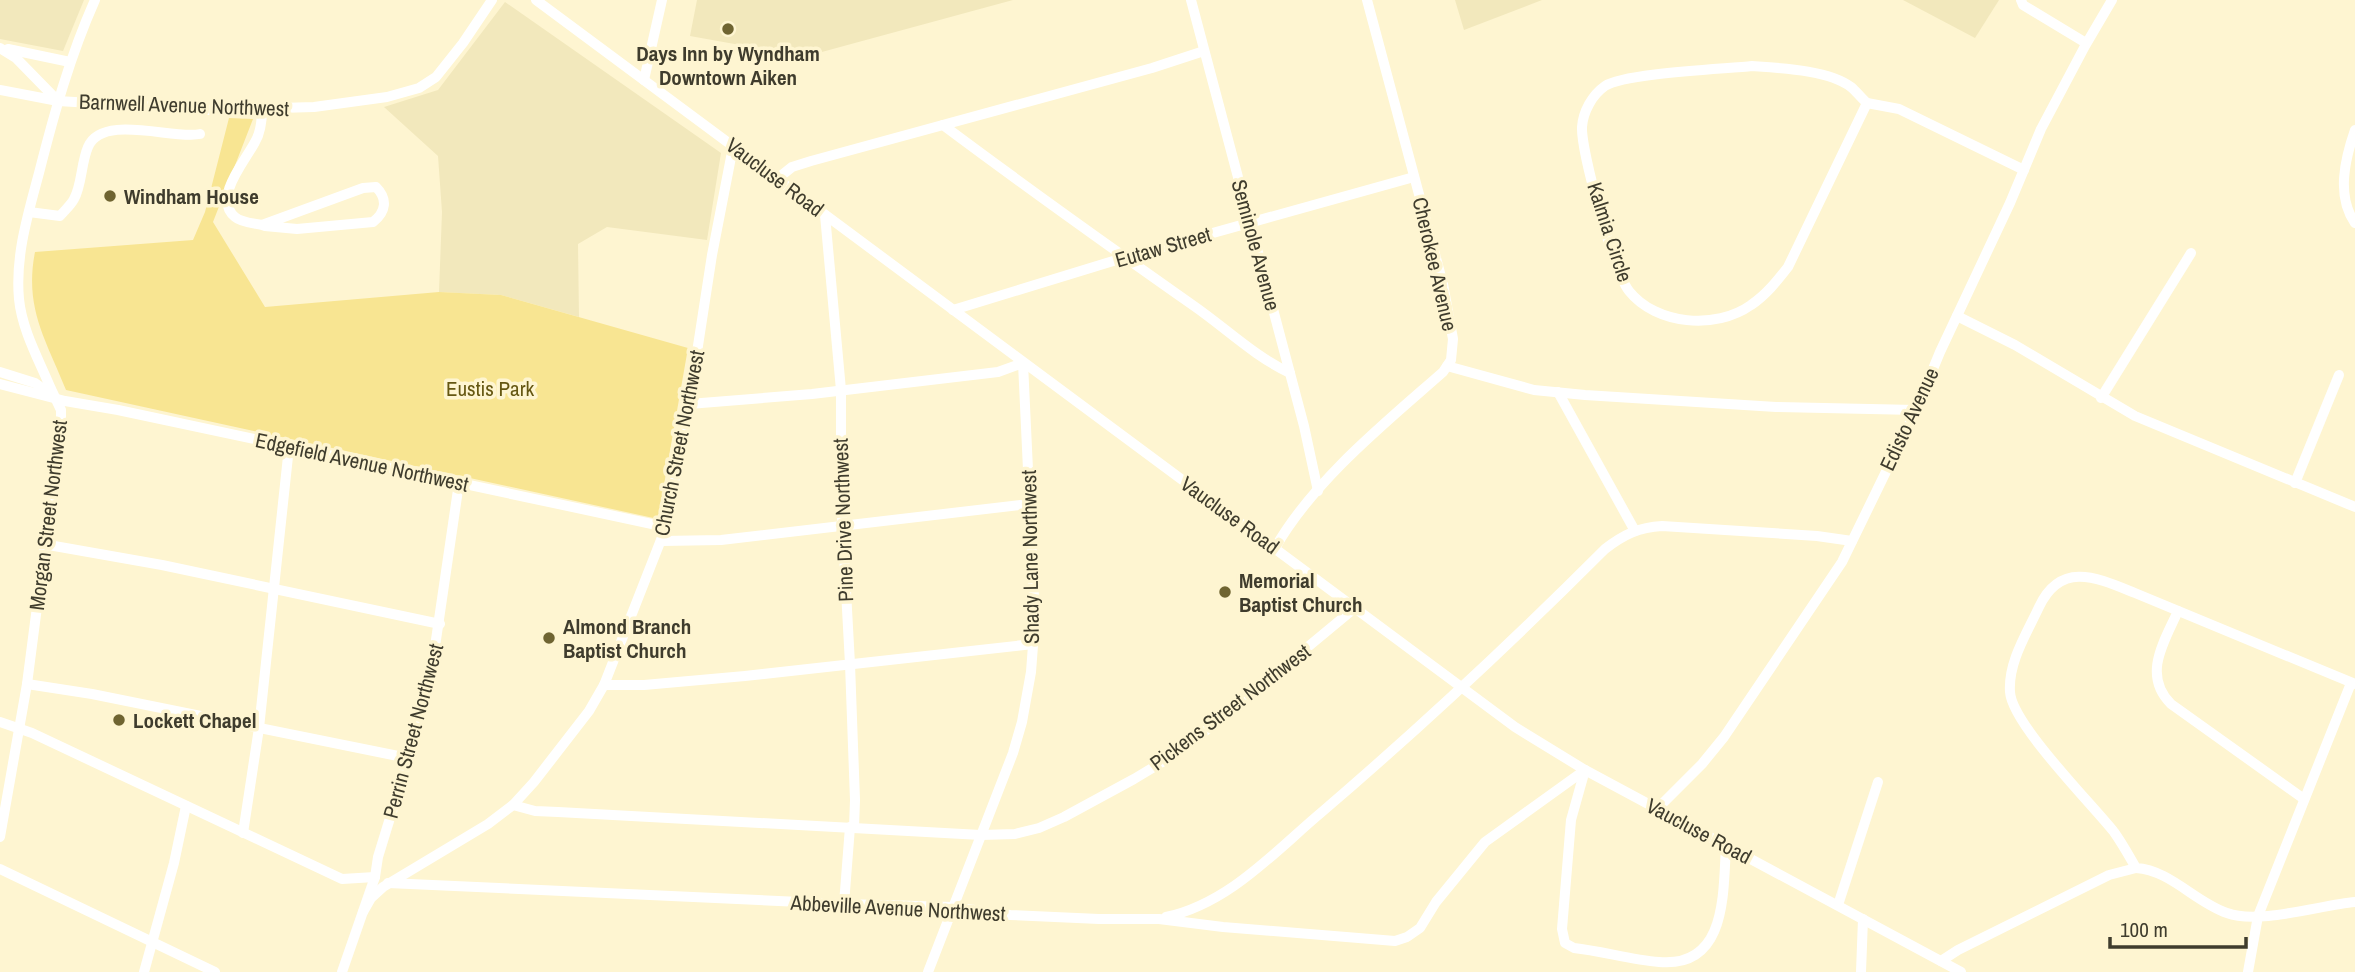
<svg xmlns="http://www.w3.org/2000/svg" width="2355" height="972" viewBox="0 0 2355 972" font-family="'Archivo Narrow',sans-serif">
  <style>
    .built { fill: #f2e8bc }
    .green { fill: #f8e592 }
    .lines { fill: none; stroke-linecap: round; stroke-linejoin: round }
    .minor { stroke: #fff; stroke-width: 10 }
    .poi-dot { fill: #6f6431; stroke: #fef5d1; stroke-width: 2.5 }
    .labels { text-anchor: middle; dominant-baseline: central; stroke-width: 7; stroke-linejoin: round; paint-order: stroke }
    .poi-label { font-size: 21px; font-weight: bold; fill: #3f3c2d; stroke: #fef5d1; text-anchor: start }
    .street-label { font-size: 21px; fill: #3f3c2d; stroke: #fef5d1 }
    .park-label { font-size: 21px; fill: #655712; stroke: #fef5d1 }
  </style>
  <rect width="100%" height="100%" fill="#fef5d1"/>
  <g class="built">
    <polygon points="0,0 84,0 63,51 0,39"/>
    <polygon points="697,0 1013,0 785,62 740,45 690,36"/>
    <polygon points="1455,0 1542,0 1464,30"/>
    <polygon points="1903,0 1999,0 1975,38"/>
    <polygon points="505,2 721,153 707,240 607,227 578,244 579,317 501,295 439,292 442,212 438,156 384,107 438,90"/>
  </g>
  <path class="green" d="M229,118L253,119L213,222L265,307L439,292L501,295L688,348L658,519L66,390C46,340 24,308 35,252L193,240L205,212Z"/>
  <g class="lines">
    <g class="minor">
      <polyline points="536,0 1515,727 1585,770 1961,972"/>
      <polyline points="1191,0 1304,426 1318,491"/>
      <polyline points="2021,0 2023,5 2086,43"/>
      <polyline points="0,48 16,58 58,101"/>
      <polyline points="8,49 70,62"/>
      <path d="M1752,66C1780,68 1829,70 1851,87C1856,91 1861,98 1867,103L1788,267C1777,281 1766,295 1751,305C1716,330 1656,325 1629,291C1614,272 1581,151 1582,127C1583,112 1592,95 1605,86C1624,73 1724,69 1752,66Z"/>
      <polyline points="644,80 662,0"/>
      <polyline points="0,90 58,101 207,110 314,107 387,97 419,88 436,77 463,43 492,0"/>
      <polyline points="1867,103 1899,109 2024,170"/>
      <path d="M262,109C262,121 261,132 255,142C246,160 212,198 235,217C242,223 254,223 262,225L265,226L297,229L373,222C386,212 388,199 376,187L363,188L262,225"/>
      <path d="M943,125C1026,187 1110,247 1194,306C1227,329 1254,356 1290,373"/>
      <path d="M2355,130C2345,159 2336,196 2355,223"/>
      <polyline points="777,179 792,167 811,161 1152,68 1204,51"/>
      <path d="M29,212L60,216C64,211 71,205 74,199C82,185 81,163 88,147C102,113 174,140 200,134"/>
      <polyline points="825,215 841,390 841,499 850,664 855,800 854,827"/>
      <polyline points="953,310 1123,258 1414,177"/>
      <polyline points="1957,316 2015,345 2135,416 2355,507"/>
      <polyline points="1447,366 1534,390 1585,395 1776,407 1916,410"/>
      <polyline points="0,372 35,383 49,393"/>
      <polyline points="0,384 65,401 118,410 666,527"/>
      <polyline points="1558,392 1635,531"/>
      <polyline points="2101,398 2191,253"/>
      <polyline points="689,404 812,394 998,372 1023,363 1035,619 1031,672 1022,722 1013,753 928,972"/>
      <polyline points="2295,483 2339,375"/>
      <polyline points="662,541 721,540 1029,504"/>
      <polyline points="43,544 162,565 440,624"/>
      <path d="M1275,548C1314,480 1385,423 1443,372L1451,360L1453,339L1443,284L1367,0"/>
      <path d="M2178,611C2164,642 2142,675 2171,704L2304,799"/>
      <polyline points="27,684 92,694 408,758"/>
      <path d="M2355,684L2135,593C2098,578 2061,560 2039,607C2027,633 2008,662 2010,692C2012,724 2091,803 2114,832C2122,843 2129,856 2136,868C2170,870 2195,902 2227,913C2258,925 2321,905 2355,902"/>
      <polyline points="604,685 644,685 745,676 1033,644"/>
      <polyline points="0,722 32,733 342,879 375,877"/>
      <path d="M1585,770L1571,820L1562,929L1565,943L1574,948C1602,951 1631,960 1659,962C1727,968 1723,894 1726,846"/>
      <polyline points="513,805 535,811 558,812 981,835 1015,834 1039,828 1064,817 1134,779 1169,758 1217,722 1356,607"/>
      <polyline points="1658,808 1702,764 1724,737 1842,562 1916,410 1940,352 2010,203 2041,129 2085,46 2112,0"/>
      <polyline points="243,833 259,728 289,447"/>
      <path d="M0,837L27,684L61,422V410L51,389C39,360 22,330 19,299C15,256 28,214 39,173C54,114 70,56 95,0"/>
      <polyline points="0,869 215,972"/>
      <polyline points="388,883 844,904 953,907 1010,915 1099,919 1159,919 1223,927 1395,941 1407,937 1420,928 1436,902 1485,842 1585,770"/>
      <polyline points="844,904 850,827"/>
      <polyline points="1838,905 1878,782"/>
      <polyline points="363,912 371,898 383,887 488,824 513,805 534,782 589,711 604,685 666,527 689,404 712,255 733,147"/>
      <path d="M1166,917C1230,903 1275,851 1323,811C1421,727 1514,640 1605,549C1623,535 1639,527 1662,526L1817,536L1852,541"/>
      <polyline points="1941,961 1958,950 2109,875 2136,868"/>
      <polyline points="144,972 174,863 186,806"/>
      <polyline points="342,972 375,877 378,857 402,779 432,667 459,483"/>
      <polyline points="1861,972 1863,919"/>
      <polyline points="2248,972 2258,916 2351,683"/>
    </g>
  </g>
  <g class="poi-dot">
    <circle cx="728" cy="29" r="7"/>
    <circle cx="110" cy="196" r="7"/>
    <circle cx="1225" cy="592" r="7"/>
    <circle cx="549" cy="638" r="7"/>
    <circle cx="119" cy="720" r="7"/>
  </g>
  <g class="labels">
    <g class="poi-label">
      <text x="728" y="53" text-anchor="middle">Days Inn by Wyndham<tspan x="728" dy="24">Downtown Aiken</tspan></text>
      <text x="124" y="196">Windham House</text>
      <text x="1239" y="580">Memorial<tspan x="1239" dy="24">Baptist Church</tspan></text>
      <text x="563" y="626">Almond Branch<tspan x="563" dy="24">Baptist Church</tspan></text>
      <text x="133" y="720">Lockett Chapel</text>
    </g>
    <g class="street-label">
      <text transform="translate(184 105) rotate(2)">Barnwell Avenue Northwest</text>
      <text transform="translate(775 177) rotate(37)">Vaucluse Road</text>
      <text transform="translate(1610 232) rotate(72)">Kalmia Circle</text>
      <text transform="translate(1256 245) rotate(75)">Seminole Avenue</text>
      <text transform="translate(1163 247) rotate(-16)">Eutaw Street</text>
      <text transform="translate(1435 264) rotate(77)">Cherokee Avenue</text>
      <text transform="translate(1909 419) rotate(-65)">Edisto Avenue</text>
      <text transform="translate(679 443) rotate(-79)">Church Street Northwest</text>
      <text transform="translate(362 462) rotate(12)">Edgefield Avenue Northwest</text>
      <text transform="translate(48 515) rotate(-83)">Morgan Street Northwest</text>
      <text transform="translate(1230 515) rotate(36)">Vaucluse Road</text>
      <text transform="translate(843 520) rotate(-92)">Pine Drive Northwest</text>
      <text transform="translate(1030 557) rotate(-91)">Shady Lane Northwest</text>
      <text transform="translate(1230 707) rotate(-37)">Pickens Street Northwest</text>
      <text transform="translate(413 731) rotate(-75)">Perrin Street Northwest</text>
      <text transform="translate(1699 831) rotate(28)">Vaucluse Road</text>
      <text transform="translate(898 908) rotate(3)">Abbeville Avenue Northwest</text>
    </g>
    <g class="park-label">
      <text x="490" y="388">Eustis Park</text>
    </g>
  </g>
  <path d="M2110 937v10h136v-10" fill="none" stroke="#3f3c2d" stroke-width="3.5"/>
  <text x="2120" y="937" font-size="21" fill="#3f3c2d" stroke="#fef5d1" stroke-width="5" paint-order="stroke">100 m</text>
</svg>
